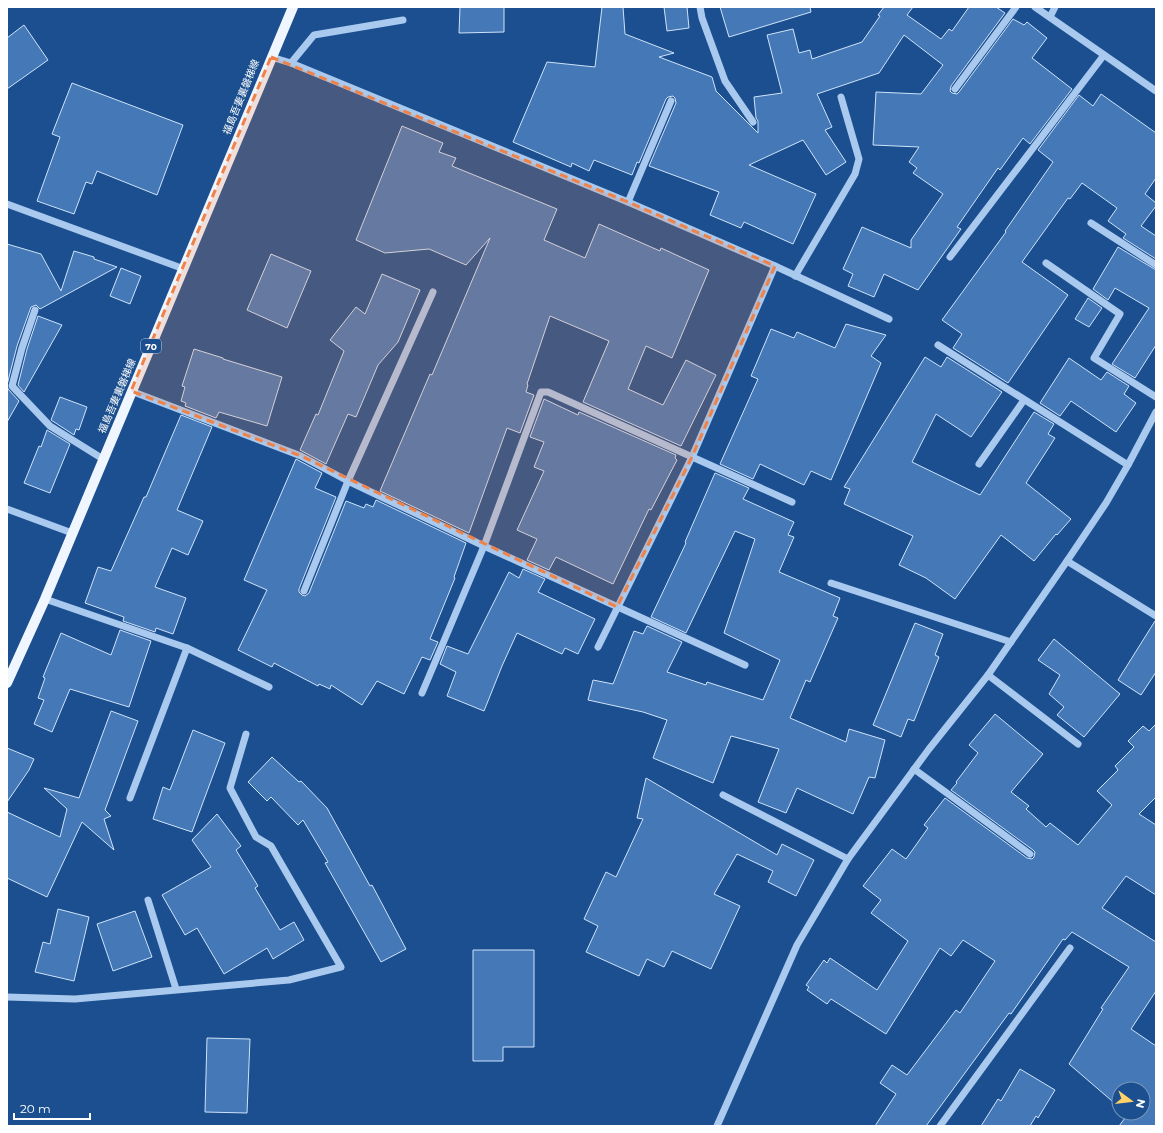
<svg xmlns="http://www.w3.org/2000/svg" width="1163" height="1133" viewBox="0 0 1163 1133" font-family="Montserrat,'Noto Sans JP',sans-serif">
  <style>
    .building { fill: #4478b7; stroke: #cfe3fa }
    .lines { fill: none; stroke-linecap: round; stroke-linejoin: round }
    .minor { stroke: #a9c9ee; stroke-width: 7 }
    .major { stroke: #f0f6ff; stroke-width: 10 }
    .marked { fill: #ee8249; fill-opacity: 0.2; stroke: #ee8249; stroke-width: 3; stroke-dasharray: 8 5; stroke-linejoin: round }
    .labels { text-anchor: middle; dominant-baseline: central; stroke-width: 3; stroke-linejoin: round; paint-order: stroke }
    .shield { fill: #1b4f8f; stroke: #bbcadd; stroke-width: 1 }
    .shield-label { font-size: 9px; font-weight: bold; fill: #fff }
    .street-label { font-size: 10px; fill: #fff; stroke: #1b4f8f }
  </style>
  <rect width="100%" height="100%" fill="#1b4f8f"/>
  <g class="building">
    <polygon points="460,7 504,7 504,32 459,33"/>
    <polygon points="602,7 623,7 625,34 674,53 659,57 712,77 716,91 758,133 758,121 756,118 754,97 782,93 767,35 793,29 799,53 810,50 812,59 862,42 880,16 878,15 884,7 913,7 907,15 941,39 949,29 952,31 969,7 996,7 1005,13 951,86 950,91 952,93 957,94 959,92 1013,19 1024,25 1027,22 1047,38 1032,58 1072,89 1030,144 1023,138 1000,170 998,168 957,227 961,229 918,290 884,274 874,297 848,286 853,274 843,269 862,227 911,248 911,240 943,194 913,173 917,168 909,162 919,147 873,145 876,92 921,94 943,65 904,35 879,73 817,94 832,127 825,130 846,162 826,175 803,140 749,165 816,194 793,244 744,222 741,228 710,215 719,192 649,166 676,103 675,98 673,96 668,97 666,99 639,163 637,162 632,175 594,160 589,171 572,163 571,167 513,142 547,62 595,67"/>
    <polygon points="664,7 687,7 689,28 667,31"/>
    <polygon points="720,7 810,7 811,12 729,37"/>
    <polygon points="24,25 48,60 7,89 7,38"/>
    <polygon points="72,83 183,125 157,195 97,171 92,184 86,182 74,214 37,201 60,137 52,134"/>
    <polygon points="1101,94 1156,133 1156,178 1145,194 1156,203 1156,206 1141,226 1156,236 1156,259 1123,238 1126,234 1108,221 1117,208 1082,183 1070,199 1068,198 1022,262 1068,295 1008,383 953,348 962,334 942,320 1006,232 1005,231 1053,162 1038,150 1079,95 1093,106"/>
    <polygon points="402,126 443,143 439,152 456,158 452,166 557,209 544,240 585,258 599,224 660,251 661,248 709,270 672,358 646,346 628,389 663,405 686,360 716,375 681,446 583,402 609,341 550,316 527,384 528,385 526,392 534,395 520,433 507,428 469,533 380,491 430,374 432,375 490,238 466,265 429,249 385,253 356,240"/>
    <polygon points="7,244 41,254 61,291 74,251 94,257 94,259 117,267 40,309 36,305 31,307 17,346 7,385 8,389 19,401 7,422"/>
    <polygon points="1118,247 1156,270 1156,345 1135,378 1112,364 1149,308 1115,288 1108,300 1093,289"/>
    <polygon points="271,254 311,271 287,328 247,310"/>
    <polygon points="121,268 141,276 130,304 110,296"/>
    <polygon points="382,274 420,290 398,342 378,365 356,417 348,414 326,464 300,450 316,414 318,415 344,351 330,340 356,307 365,314"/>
    <polygon points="1088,298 1102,308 1089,327 1075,319"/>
    <polygon points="38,316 62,325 24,392 18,385 27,349"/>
    <polygon points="846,324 886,335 871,356 881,363 831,480 811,471 804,485 760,464 753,479 720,464 758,379 751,376 771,329 794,338 797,332 835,348"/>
    <polygon points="194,349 223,358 223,359 282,377 267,426 219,412 216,418 185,406 186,403 181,401 185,387 182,386"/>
    <polygon points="925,357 941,367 947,357 1002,392 971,437 936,414 912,462 980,495 1034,412 1054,424 1048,434 1055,438 1026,483 1071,519 1057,535 1056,534 1034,561 1001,535 955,599 926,578 899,565 913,536 844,504 850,489 844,487"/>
    <polygon points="1069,358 1101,380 1107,372 1129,386 1124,394 1136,403 1116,432 1071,401 1060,416 1040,403"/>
    <polygon points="60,397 87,407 79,430 76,429 74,435 51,420"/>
    <polygon points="544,399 578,415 579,412 676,455 675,458 677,460 651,510 649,509 613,584 556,557 549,570 527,560 537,539 517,530 544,471 534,467 544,442 530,437"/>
    <polygon points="181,415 212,427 177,510 203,521 188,555 172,548 155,587 186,598 173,634 156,628 155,632 123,621 124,617 85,603 98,567 111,571 144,497 146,497"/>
    <polygon points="47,430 70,444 50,493 24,483 39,446 41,447"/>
    <polygon points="296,459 322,473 315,488 336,497 299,589 299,592 302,595 305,596 309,593 346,501 364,508 366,504 373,507 376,500 466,543 454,577 455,578 430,639 438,642 430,660 422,657 404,694 377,681 362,705 331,685 330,689 319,684 318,686 274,663 272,667 238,650 267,590 244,580"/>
    <polygon points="715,473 749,488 743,499 794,522 788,535 794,537 779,572 840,598 833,616 838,618 810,682 806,680 790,718 846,742 849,729 885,740 875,778 869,777 853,814 797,788 786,813 758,802 779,749 731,736 713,783 653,758 667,720 643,712 588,700 593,680 613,684 634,631 643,634 647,626 682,642 667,672 706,685 707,682 763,700 780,660 724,633 755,539 735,531 686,633 651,617 686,543 685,542"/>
    <polygon points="523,569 545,579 538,592 595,619 578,654 565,648 562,654 517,633 502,666 484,711 447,696 456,672 440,664 447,646 468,654 509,572 519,578"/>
    <polygon points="1155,621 1156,621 1156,672 1141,695 1118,680"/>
    <polygon points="915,623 943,634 935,655 939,657 914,721 908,719 901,737 873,725"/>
    <polygon points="120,630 151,641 129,707 70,689 52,732 34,724 44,700 38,698 45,678 43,677 61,633 111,655"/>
    <polygon points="1054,639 1120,694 1084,737 1057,715 1064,707 1049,694 1060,675 1038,660"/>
    <polygon points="111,711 138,721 105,810 111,816 104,819 114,850 82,822 47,897 7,878 7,812 60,837 67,809 44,788 79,798"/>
    <polygon points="995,714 1043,754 1011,792 1029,806 1026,809 1046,827 1050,823 1078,845 1112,805 1097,791 1118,770 1115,766 1134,747 1128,741 1143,726 1149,731 1156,724 1156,797 1139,814 1156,825 1156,895 1126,876 1102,908 1156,942 1156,991 1131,1029 1156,1046 1156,1126 1119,1126 1128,1114 1127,1113 1143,1113 1143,1089 1119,1089 1119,1107 1069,1064 1103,1009 1101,1008 1129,967 1072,932 1065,940 1063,939 1011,1014 1009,1013 926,1126 875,1126 896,1094 880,1083 892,1065 907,1075 956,1010 960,1013 995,961 963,940 951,956 940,948 886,1034 831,999 827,1004 807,990 809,987 806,985 824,960 827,963 830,958 877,990 908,941 871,913 881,900 863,886 892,849 906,859 928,828 924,825 945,798 1027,858 1032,859 1034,857 1035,852 1033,850 951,790 957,783 956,782 978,753 969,745"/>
    <polygon points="193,730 225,743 192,832 153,819 163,787 170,790"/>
    <polygon points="7,748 34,759 29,770 7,802"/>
    <polygon points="272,757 299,782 301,781 327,808 370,886 372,885 406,949 381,962 325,863 328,862 303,820 298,825 271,797 267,801 248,782"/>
    <polygon points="646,778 777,855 782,844 814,860 796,896 768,882 773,871 737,854 714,894 740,906 711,969 672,951 664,967 647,959 639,976 586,952 598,926 584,919 606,872 616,877 643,819 637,818"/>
    <polygon points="217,814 241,846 236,850 258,886 255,888 280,930 294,922 304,940 273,959 267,948 224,974 197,928 185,935 162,895 211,867 192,840"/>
    <polygon points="58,909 89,917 74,981 35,972 43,942 50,944"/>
    <polygon points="135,911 152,957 113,971 97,924"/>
    <polygon points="473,950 534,950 534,1047 503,1047 503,1061 473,1061"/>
    <polygon points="207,1038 250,1039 247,1113 205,1112"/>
    <polygon points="1020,1069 1055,1090 1038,1118 1036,1116 1030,1126 981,1126 998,1099 1001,1101"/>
  </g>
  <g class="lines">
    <g class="minor">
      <polyline points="700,7 702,18 725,81 753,122"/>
      <polyline points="1035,7 1156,91"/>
      <polyline points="1050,17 1055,7"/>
      <polyline points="271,57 291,63 628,202 775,266 889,319"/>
      <polyline points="291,63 314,35 403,20"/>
      <polyline points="955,89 1016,7"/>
      <polyline points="628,202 671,101"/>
      <polyline points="7,204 184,269"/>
      <polyline points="1091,223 1156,265"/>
      <polyline points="950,257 1104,55"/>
      <polyline points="1046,263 1120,314 1094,358 1156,397"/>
      <polyline points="795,276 855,174 859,159 841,97"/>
      <polyline points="35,310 22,348 12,386 50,426 103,459"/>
      <polyline points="938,345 1128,465"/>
      <polyline points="131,391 301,456 348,481 484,546 745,665"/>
      <polyline points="979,464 1024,400"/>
      <polyline points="7,509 72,533"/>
      <polyline points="1067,561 1156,616"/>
      <polyline points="831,583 1011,642"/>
      <polyline points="304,591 348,481 433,292"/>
      <polyline points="45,599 187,648 269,687"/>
      <polyline points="598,647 692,457 775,266"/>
      <polyline points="988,675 1078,744"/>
      <polyline points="422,693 484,546 541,392 548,392 792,502"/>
      <polyline points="914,769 1030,854"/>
      <polyline points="723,795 848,859"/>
      <polyline points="130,798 187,648"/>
      <polyline points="148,900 176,989"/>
      <polyline points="7,997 75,999 289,980 341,967 271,846 256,837 230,788 246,734"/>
      <polyline points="717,1126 797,945 848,859 929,749 988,675 1067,561 1106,503 1128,465 1156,412"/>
      <polyline points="940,1126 1070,948"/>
    </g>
    <polyline class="major" points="7,683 45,599 293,7"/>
  </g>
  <path class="marked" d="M271,57L628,202L775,266L692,457L617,607L301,456L131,391Z"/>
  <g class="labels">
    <rect class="shield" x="141" y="339" width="20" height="14" rx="3"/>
    <g class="shield-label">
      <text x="151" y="346">70</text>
    </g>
    <g class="street-label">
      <text transform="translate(241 97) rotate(-68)">福島吾妻裏磐梯線</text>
      <text transform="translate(117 396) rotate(-67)">福島吾妻裏磐梯線</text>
    </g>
  </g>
  <rect width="1163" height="1133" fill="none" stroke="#ffffff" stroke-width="16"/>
  <g transform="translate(1131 1101) rotate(105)"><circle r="19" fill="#1b4f8f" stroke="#7695bc"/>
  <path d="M0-3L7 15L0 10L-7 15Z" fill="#ffd166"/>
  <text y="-6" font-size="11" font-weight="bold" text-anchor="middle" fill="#ffffff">N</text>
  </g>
  <path d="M14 1113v6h76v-6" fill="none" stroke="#ffffff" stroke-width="2"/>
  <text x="20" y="1113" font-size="12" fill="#ffffff" stroke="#1b4f8f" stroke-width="3" paint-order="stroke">20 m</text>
</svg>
